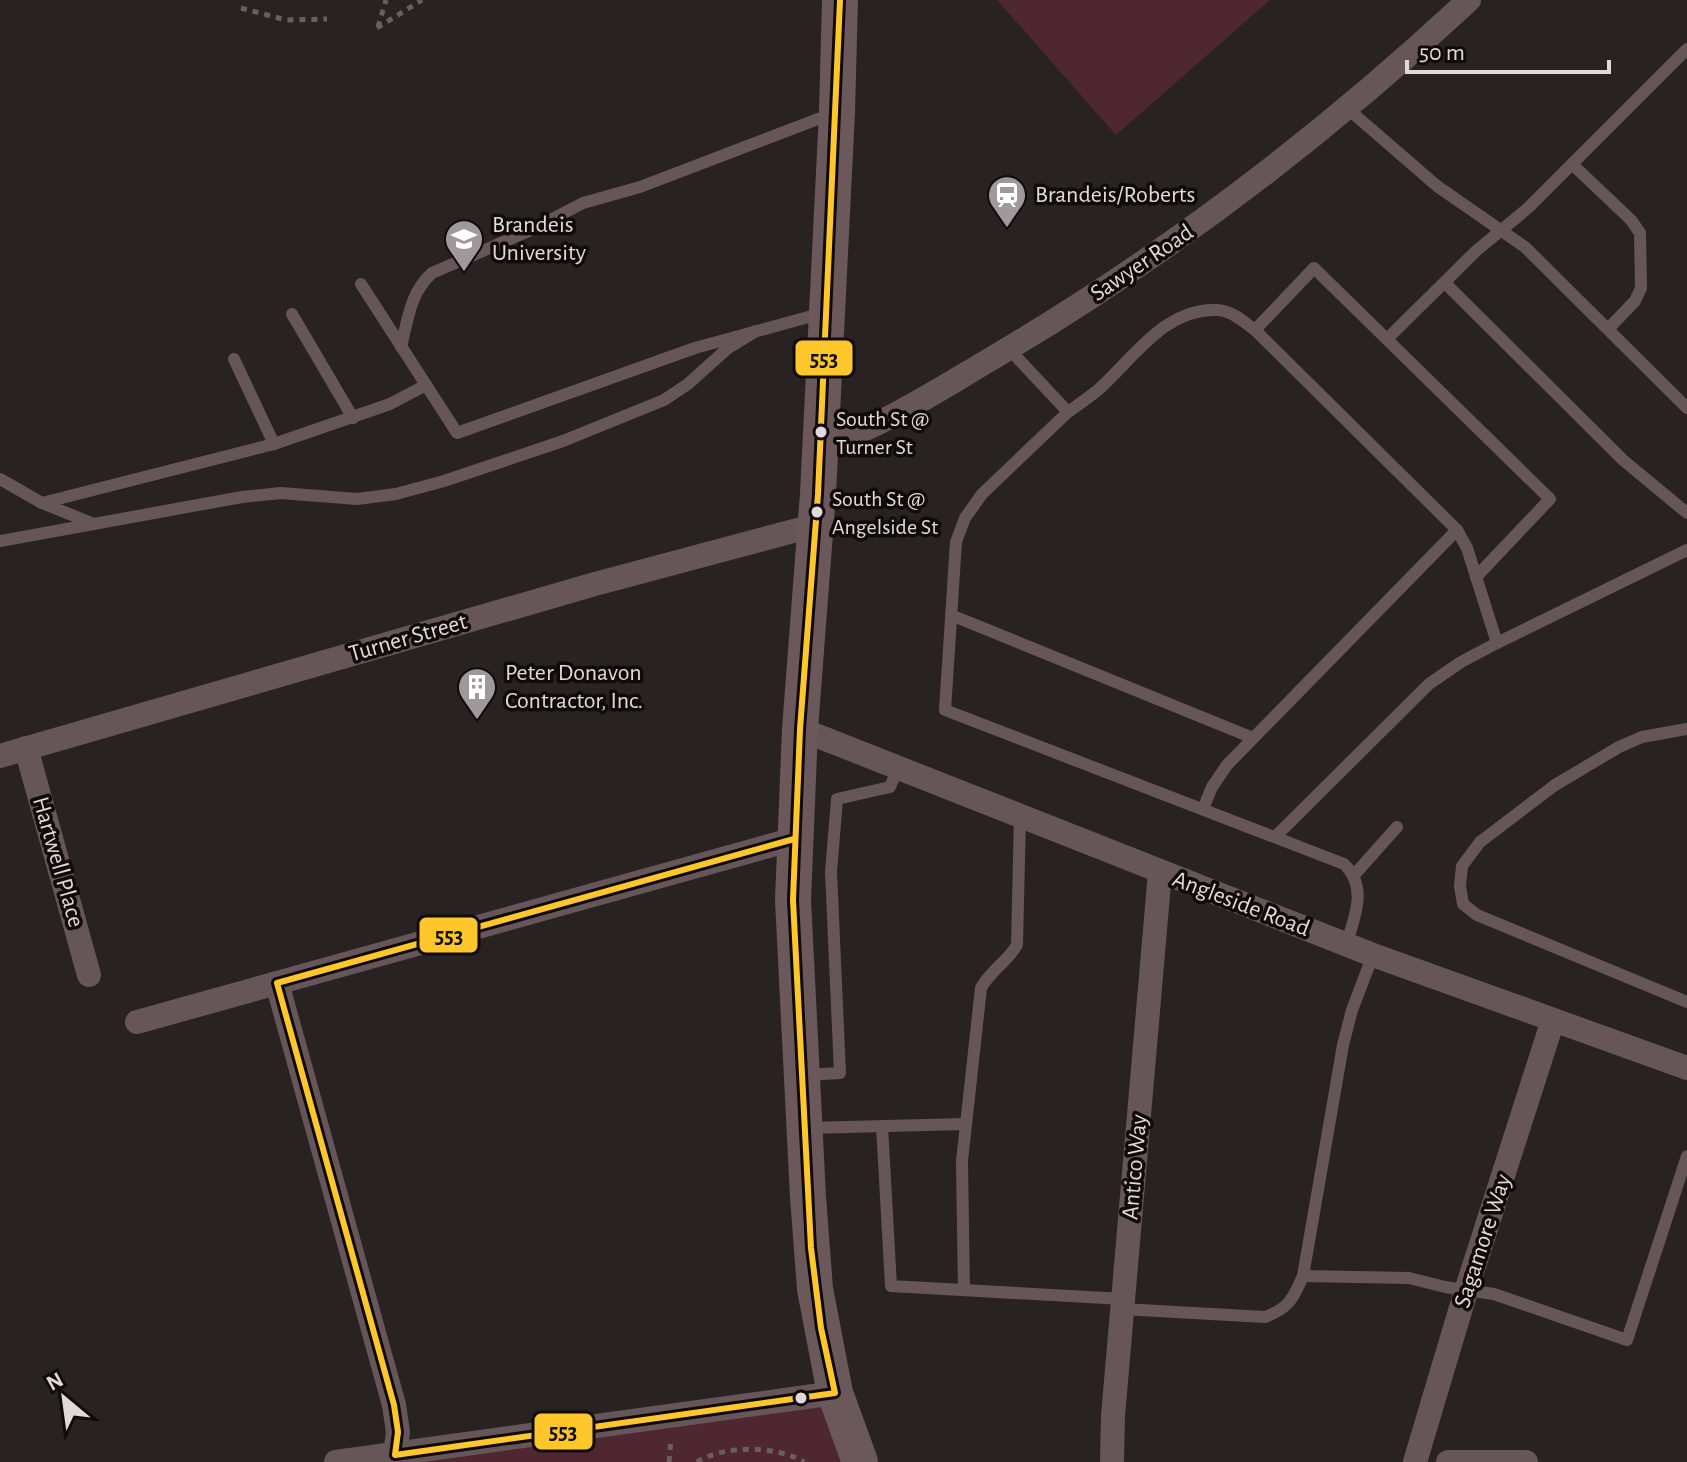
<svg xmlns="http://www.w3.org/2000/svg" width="1687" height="1462" viewBox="0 0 1687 1462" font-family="'Alegreya Sans',sans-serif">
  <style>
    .green { fill: #4f2730 }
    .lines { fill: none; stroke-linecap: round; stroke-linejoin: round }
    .path { stroke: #6a5e60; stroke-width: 5; stroke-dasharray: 6 6; stroke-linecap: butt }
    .service { stroke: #675659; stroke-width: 12 }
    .minor { stroke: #675659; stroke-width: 24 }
    .secondary { stroke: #6a585b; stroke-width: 36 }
    .bus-1-casing { stroke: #100a0b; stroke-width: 12 }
    .bus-1 { stroke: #ffc72c; stroke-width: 6 }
    .bus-dot { fill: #e1d8da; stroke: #100a0b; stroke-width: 3 }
    .labels { text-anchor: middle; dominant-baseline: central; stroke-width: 7; stroke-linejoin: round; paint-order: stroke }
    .bus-label { font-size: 22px; fill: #e1d8da; stroke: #100a0b; text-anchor: start }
    .poi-label { font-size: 24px; fill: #e1d8da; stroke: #100a0b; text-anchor: start }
    .street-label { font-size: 24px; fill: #e1d8da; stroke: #100a0b }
    .line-badge { stroke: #100a0b; stroke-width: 3 }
    .pale-badge-label { font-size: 22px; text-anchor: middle; font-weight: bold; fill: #111 }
  </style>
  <rect width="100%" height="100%" fill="#282223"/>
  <g class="green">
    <polygon points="997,0 1270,0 1116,135"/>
    <polygon points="835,1393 860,1462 394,1462"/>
  </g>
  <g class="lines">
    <g class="path">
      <polyline points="241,8 286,20 327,19"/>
      <polyline points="378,27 386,0"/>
      <polyline points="377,28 422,0"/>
      <polyline points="669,1462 671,1439"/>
      <path d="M697,1462C723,1445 777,1445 804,1462"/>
    </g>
    <g class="service">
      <polyline points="1348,109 1437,186 1525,247 1687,408"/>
      <polyline points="1572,164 1631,220 1640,233 1641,288 1635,301 1608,329"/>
      <polyline points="1445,283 1623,460 1687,513"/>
      <polyline points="361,284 457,433 695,348 823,313"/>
      <polyline points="292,314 353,418"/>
      <polyline points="1255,330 1314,268 1550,499 1476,577"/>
      <polyline points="1387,339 1476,251 1528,208 1687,49"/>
      <path d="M401,347C408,319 410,293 432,273L531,230L583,203L640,187L831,114"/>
      <path d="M1009,349L1068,412C1078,405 1088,398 1098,390C1133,359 1165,307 1218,310C1232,311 1244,322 1255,330L1457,530L1467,548L1497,643"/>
      <polyline points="234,359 274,444"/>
      <path d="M1068,412L982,494L965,518L956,542L945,710L1344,864C1368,887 1355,916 1346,945"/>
      <polyline points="0,479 42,503 94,524"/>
      <polyline points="42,503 274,444 390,404 426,385"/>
      <polyline points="0,541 242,497 281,493 357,499 396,494 444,481 563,441 664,400 688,384 728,348 756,331"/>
      <polyline points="951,615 1253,738"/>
      <polyline points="1687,729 1642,737 1619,747 1555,785 1480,842 1462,866 1460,886 1463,904 1477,915 1687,1002"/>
      <polyline points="1203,809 1212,787 1227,765 1457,530"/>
      <polyline points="1275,837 1429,684 1461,662 1497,643 1687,550"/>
      <polyline points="1355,874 1397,827"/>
      <polyline points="805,1075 840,1073 831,872 837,799 890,787 898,768"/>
      <polyline points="882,1126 891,1286 1123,1299"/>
      <polyline points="807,1128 965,1124"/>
      <polyline points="1303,1276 1409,1278 1445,1287 1494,1294 1627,1340 1687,1156"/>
      <path d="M964,1290L962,1161L981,988C990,971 1007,962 1017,945L1020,816"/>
      <path d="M1122,1309L1265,1317C1289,1308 1293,1299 1303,1276L1343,1045L1352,1010L1373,955"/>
    </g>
    <g class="minor">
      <path d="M819,447C884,426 938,390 996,356C1167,255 1324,135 1469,0"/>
      <polyline points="800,729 1373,955 1687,1068"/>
      <polyline points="26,748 89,975"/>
      <polyline points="0,756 595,584 816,525"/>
      <polyline points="277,983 394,1405 398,1432 394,1462"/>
      <polyline points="137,1022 794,839"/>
      <polyline points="336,1462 835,1393"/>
      <polyline points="1112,1462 1113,1416 1160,872"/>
      <polyline points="1415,1462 1466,1291 1553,1020"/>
      <polyline points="1448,1462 1526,1462"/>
    </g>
    <polyline class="secondary" points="840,0 837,112 818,494 800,729 793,900 808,1197 815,1289 835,1393 860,1462"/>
    <g class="bus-1-casing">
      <polyline id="bus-1" points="794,839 277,983 394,1405 398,1432 395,1455 835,1393 821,1328 811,1248 793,900 800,729 818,494 840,0"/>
    </g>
    <use href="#bus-1" class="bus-1"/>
  </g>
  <defs>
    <g id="station-pin" transform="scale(2)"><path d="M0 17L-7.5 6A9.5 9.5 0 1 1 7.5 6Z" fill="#a0989a" stroke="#100a0b"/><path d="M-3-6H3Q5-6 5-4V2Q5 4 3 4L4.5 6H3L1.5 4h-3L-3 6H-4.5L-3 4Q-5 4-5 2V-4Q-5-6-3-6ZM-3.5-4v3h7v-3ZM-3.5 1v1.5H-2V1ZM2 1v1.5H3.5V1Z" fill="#fff"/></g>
    <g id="university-pin" transform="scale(2)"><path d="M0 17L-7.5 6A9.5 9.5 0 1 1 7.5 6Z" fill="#a0989a" stroke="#100a0b"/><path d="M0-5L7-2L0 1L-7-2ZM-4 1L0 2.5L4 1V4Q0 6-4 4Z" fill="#fff"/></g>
    <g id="building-pin" transform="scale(2)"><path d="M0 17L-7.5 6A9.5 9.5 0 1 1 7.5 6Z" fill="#a0989a" stroke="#100a0b"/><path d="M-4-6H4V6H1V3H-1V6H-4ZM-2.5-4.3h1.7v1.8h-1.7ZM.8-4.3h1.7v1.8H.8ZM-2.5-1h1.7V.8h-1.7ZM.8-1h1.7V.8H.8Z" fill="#fff"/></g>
  </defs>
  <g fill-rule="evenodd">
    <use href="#station-pin" x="1007" y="195"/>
    <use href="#university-pin" x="464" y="239"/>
    <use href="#building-pin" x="477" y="687"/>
  </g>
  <g class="bus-dot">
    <circle cx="821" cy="432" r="7"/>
    <circle cx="817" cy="512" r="7"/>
    <circle cx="801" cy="1398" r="7"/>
  </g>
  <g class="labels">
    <g class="bus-label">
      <text x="836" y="419">South St @<tspan x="836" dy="28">Turner St</tspan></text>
      <text x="832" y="499">South St @<tspan x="832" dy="28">Angelside St</tspan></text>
    </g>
    <g class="poi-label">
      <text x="1035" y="195">Brandeis/Roberts</text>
      <text x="492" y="225">Brandeis<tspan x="492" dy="28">University</tspan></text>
      <text x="505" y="673">Peter Donavon<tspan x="505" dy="28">Contractor, Inc.</tspan></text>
    </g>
    <g class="street-label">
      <text transform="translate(1142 263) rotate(-34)">Sawyer Road</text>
      <text transform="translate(408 638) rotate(-16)">Turner Street</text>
      <text transform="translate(58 862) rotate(74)">Hartwell Place</text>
      <text transform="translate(1241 904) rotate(21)">Angleside Road</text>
      <text transform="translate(1135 1167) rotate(-85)">Antico Way</text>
      <text transform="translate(1483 1241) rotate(-72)">Sagamore Way</text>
    </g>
  </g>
  <g class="line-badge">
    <rect x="794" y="339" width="60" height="38" rx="8" fill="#ffc72c"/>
    <rect x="418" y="916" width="61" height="38" rx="8" fill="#ffc72c"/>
    <rect x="533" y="1412" width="61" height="39" rx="8" fill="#ffc72c"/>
  </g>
  <g class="pale-badge-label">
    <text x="824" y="366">553</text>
    <text x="449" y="943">553</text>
    <text x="563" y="1439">553</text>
  </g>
  <g transform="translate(64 1398) rotate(331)" stroke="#100a0b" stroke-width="6" paint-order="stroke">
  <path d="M0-6L14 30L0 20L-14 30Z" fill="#e1d8da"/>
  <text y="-12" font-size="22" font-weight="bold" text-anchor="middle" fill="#e1d8da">N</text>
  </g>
  <path d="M1407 60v12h202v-12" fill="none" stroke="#e1d8da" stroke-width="4"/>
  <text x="1419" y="60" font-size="24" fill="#e1d8da" stroke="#100a0b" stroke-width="6" paint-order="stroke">50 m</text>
</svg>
